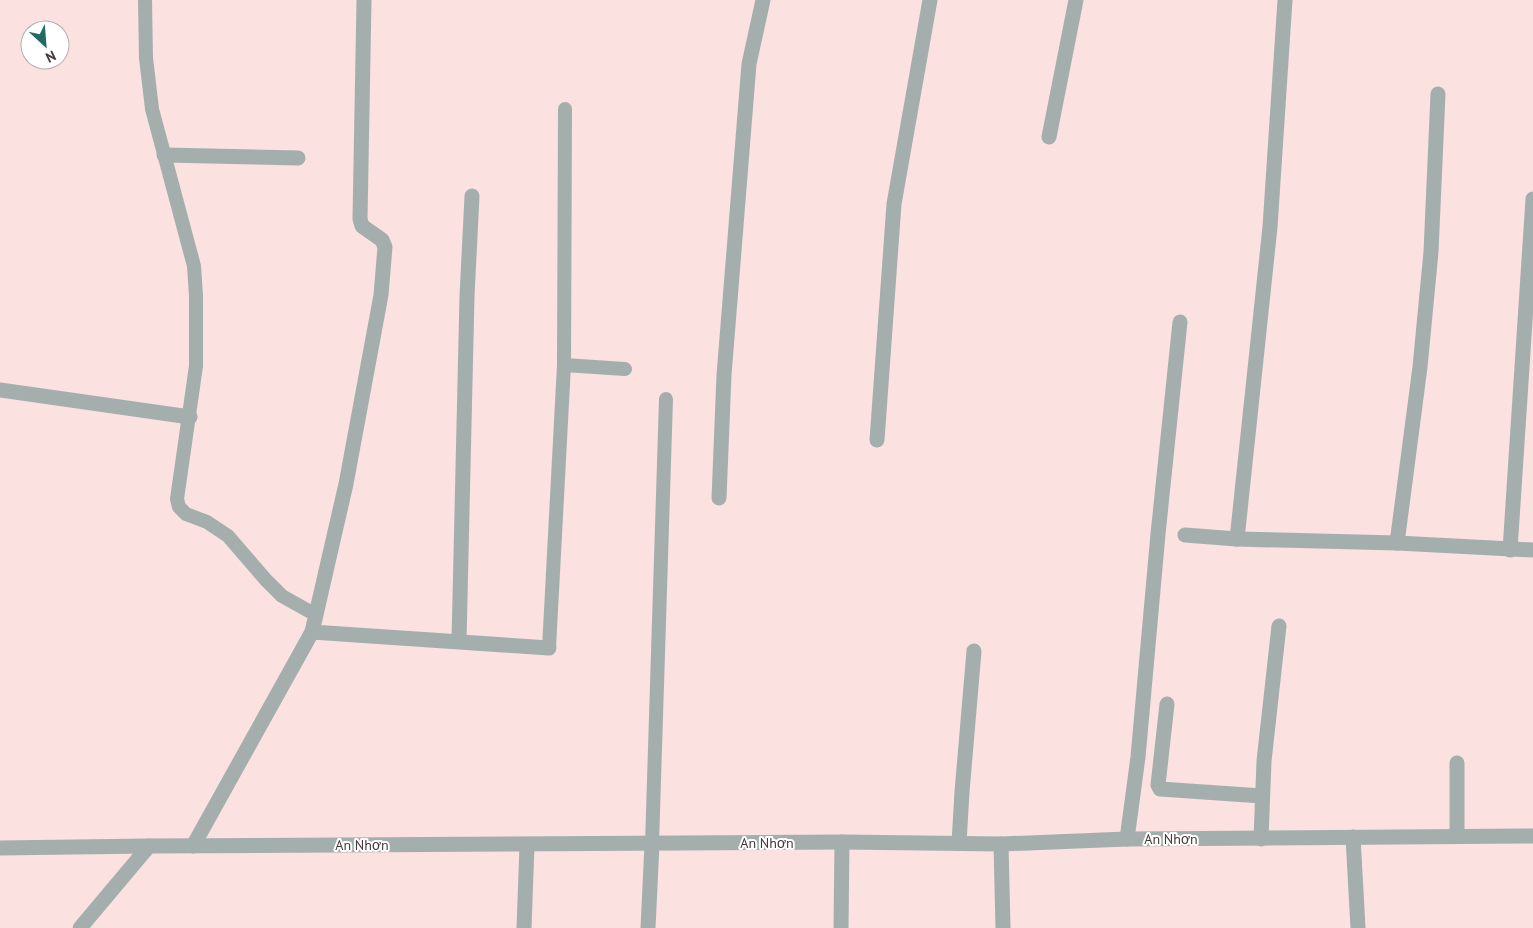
<svg xmlns="http://www.w3.org/2000/svg" width="1533" height="928" viewBox="0 0 1533 928" font-family="'PT Sans',sans-serif">
  <style>
    .lines { fill: none; stroke-linecap: round; stroke-linejoin: round }
    .lane { stroke: #a4afad; stroke-width: 14 }
    .street { stroke: #a4afad; stroke-width: 15 }
    .labels { text-anchor: middle; dominant-baseline: central; stroke-width: 4; stroke-linejoin: round; paint-order: stroke }
    .street-label { font-size: 14px; fill: #423837; stroke: #fff }
  </style>
  <rect width="100%" height="100%" fill="#fbe1df"/>
  <g class="lines">
    <g class="lane">
      <polyline points="145,0 146,58 152,109 194,266 196,296 196,366 177,499 179,507 186,514 207,522 228,536 266,580 282,596 316,615"/>
      <polyline points="564,365 625,369"/>
      <polyline points="549,648 564,365 565,109"/>
      <polyline points="652,844 666,399"/>
    </g>
    <g class="street">
      <polyline points="1049,137 1076,0"/>
      <polyline points="164,155 298,158"/>
      <polyline points="0,390 190,417"/>
      <polyline points="877,440 894,204 930,0"/>
      <polyline points="719,498 724,375 749,64 763,0"/>
      <polyline points="1185,535 1237,539 1397,543 1533,550"/>
      <polyline points="1237,539 1270,227 1285,0"/>
      <polyline points="1397,543 1420,367 1431,252 1438,94"/>
      <polyline points="1510,550 1533,199"/>
      <polyline points="312,632 549,648"/>
      <polyline points="459,641 467,296 472,196"/>
      <polyline points="1167,704 1158,785 1160,789 1262,796"/>
      <polyline points="1457,763 1457,836"/>
      <polyline points="1353,837 1358,928"/>
      <polyline points="1127,839 1138,757 1158,534 1180,322"/>
      <polyline points="1261,839 1264,761 1279,626"/>
      <polyline points="959,843 962,792 974,651"/>
      <polyline points="1001,844 1003,928"/>
      <polyline points="193,846 312,632 346,484 381,295 385,247 382,240 362,226 360,219 364,0"/>
      <polyline points="0,848 149,846 842,842 1001,844 1127,839 1533,836"/>
      <polyline points="80,928 149,846"/>
      <polyline points="524,928 527,845"/>
      <polyline points="648,928 652,844"/>
      <polyline points="841,928 842,842"/>
    </g>
  </g>
  <g class="labels">
    <g class="street-label">
      <text x="1171" y="839">An Nhơn</text>
      <text x="767" y="843">An Nhơn</text>
      <text x="362" y="845">An Nhơn</text>
    </g>
  </g>
  <g transform="translate(45 45) rotate(154)"><circle r="24" fill="#ffffff" stroke="#b3afaf"/>
  <path d="M0-4L9 19L0 12L-9 19Z" fill="#226b62"/>
  <text y="-8" font-size="14" font-weight="bold" text-anchor="middle" fill="#423837">N</text>
  </g>
</svg>
